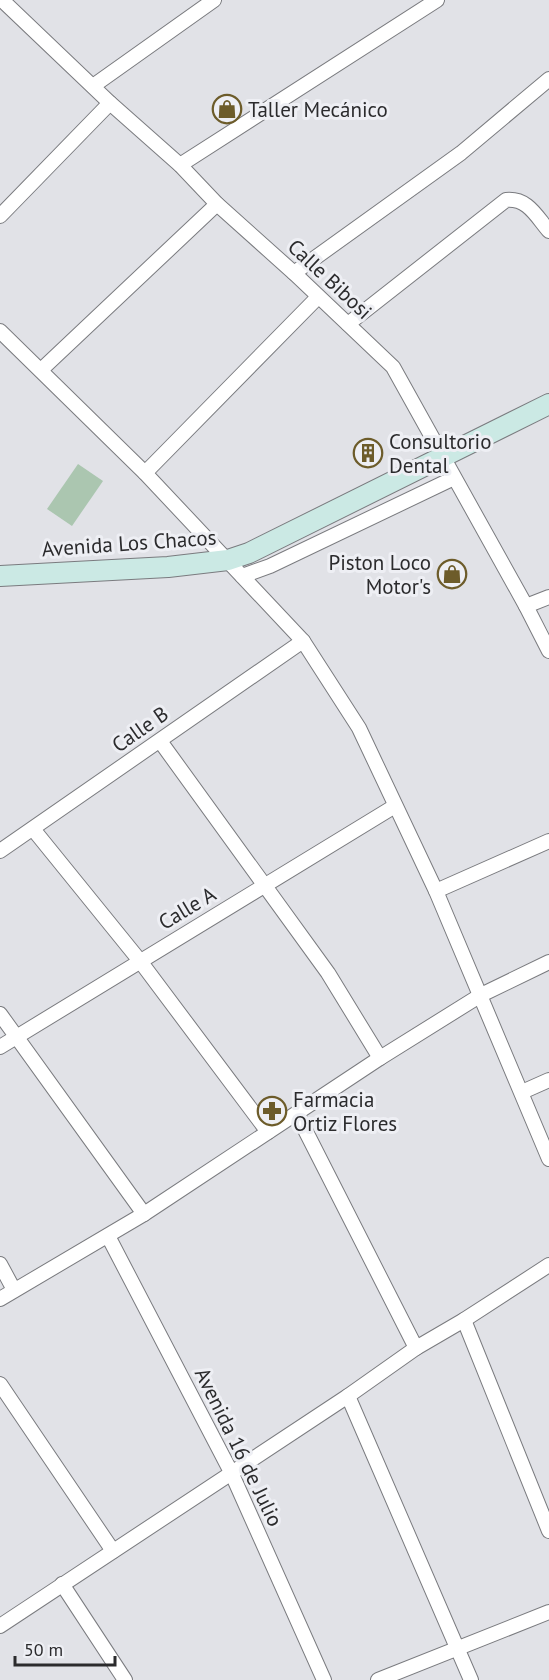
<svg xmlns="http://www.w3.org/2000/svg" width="549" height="1680" viewBox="0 0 549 1680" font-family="'PT Sans',sans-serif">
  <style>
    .green { fill: #abc6b0 }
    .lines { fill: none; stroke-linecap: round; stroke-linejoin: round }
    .street-casing { stroke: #7a7b7f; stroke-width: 16 }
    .secondary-casing { stroke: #7a7b7f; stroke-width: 22 }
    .street { stroke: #fff; stroke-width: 14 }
    .secondary { stroke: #cbe9e4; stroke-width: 20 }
    .labels { text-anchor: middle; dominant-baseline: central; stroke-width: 6; stroke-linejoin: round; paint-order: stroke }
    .poi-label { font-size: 21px; fill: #2b2b2d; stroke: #eeeff4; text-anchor: start }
    .street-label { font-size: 21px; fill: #2b2b2d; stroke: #eeeff4 }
  </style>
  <rect width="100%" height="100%" fill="#e1e2e7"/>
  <polygon class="green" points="78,464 103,481 72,526 47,509"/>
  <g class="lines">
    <g class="street-casing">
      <g id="street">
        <polyline points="2,0 110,103 180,165 217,204 294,273 393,367 526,606 549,651"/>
        <polyline points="93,86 214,0"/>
        <polyline points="180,165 437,0"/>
        <polyline points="0,216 110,103"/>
        <polyline points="294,273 461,153 549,79"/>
        <path d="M348,324L506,200C528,198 536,216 549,231"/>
        <polyline points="0,331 145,473 303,641 359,728 436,891 549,1159"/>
        <polyline points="41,370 217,204"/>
        <polyline points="145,473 318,297"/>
        <polyline points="242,576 270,566 454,478"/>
        <polyline points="526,606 549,597"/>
        <polyline points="160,741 328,973 380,1058"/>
        <polyline points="33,829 140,961 268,1132"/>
        <polyline points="0,851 303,641"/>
        <polyline points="436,891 549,841"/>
        <polyline points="0,1014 144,1214"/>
        <polyline points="0,1047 395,806"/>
        <polyline points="522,1092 549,1080"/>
        <polyline points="297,1114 416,1348"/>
        <polyline points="108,1236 231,1472 324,1680"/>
        <polyline points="0,1264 14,1290"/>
        <polyline points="0,1299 144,1214 380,1058 481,995 549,962"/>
        <polyline points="464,1320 549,1531"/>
        <polyline points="0,1384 113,1551"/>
        <polyline points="348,1396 471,1680"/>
        <polyline points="62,1584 125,1680"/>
        <polyline points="0,1626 348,1396 416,1348 464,1320 549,1265"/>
        <polyline points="378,1680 549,1612"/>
      </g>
    </g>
    <g class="secondary-casing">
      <polyline id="secondary" points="0,576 168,567 228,560 249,553 549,404"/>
    </g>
    <use href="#street" class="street"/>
    <use href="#secondary" class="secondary"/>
  </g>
  <defs>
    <g id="shop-ring" transform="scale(1.5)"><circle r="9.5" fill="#eeeff4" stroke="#6d5c2a" stroke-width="1.5"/><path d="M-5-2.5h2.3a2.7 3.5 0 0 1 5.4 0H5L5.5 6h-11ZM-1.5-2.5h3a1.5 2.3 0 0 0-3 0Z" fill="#6d5c2a"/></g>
    <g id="building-ring" transform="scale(1.5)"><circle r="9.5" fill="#eeeff4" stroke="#6d5c2a" stroke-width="1.5"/><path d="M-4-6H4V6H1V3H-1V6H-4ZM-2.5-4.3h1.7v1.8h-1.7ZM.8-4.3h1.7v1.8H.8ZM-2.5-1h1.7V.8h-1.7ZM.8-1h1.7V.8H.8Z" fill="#6d5c2a"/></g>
    <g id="pharmacy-ring" transform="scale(1.5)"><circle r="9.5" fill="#eeeff4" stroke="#6d5c2a" stroke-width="1.5"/><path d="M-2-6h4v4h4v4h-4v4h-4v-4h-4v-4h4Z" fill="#6d5c2a"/></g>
  </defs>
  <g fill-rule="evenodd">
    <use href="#shop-ring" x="227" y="109"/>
    <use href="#building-ring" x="368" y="453"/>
    <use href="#shop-ring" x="452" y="574"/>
    <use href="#pharmacy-ring" x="272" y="1111"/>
  </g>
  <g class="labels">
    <g class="poi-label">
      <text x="248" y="109">Taller Mecánico</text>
      <text x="389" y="441">Consultorio<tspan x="389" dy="24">Dental</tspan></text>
      <text x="431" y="562" text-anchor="end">Piston Loco<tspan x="431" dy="24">Motor's</tspan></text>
      <text x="293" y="1099">Farmacia<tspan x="293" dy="24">Ortiz Flores</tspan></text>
    </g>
    <g class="street-label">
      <text transform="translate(330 279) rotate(43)">Calle Bibosi</text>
      <text transform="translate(129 543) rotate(-4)">Avenida Los Chacos</text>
      <text transform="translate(140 729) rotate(-35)">Calle B</text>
      <text transform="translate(187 908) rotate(-31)">Calle A</text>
      <text transform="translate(239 1447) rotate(64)">Avenida 16 de Julio</text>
    </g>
  </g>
  <path d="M15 1656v9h100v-9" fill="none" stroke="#2b2b2d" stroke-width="3"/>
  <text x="24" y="1656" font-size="18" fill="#2b2b2d" stroke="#eeeff4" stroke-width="4.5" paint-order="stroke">50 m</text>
</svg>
